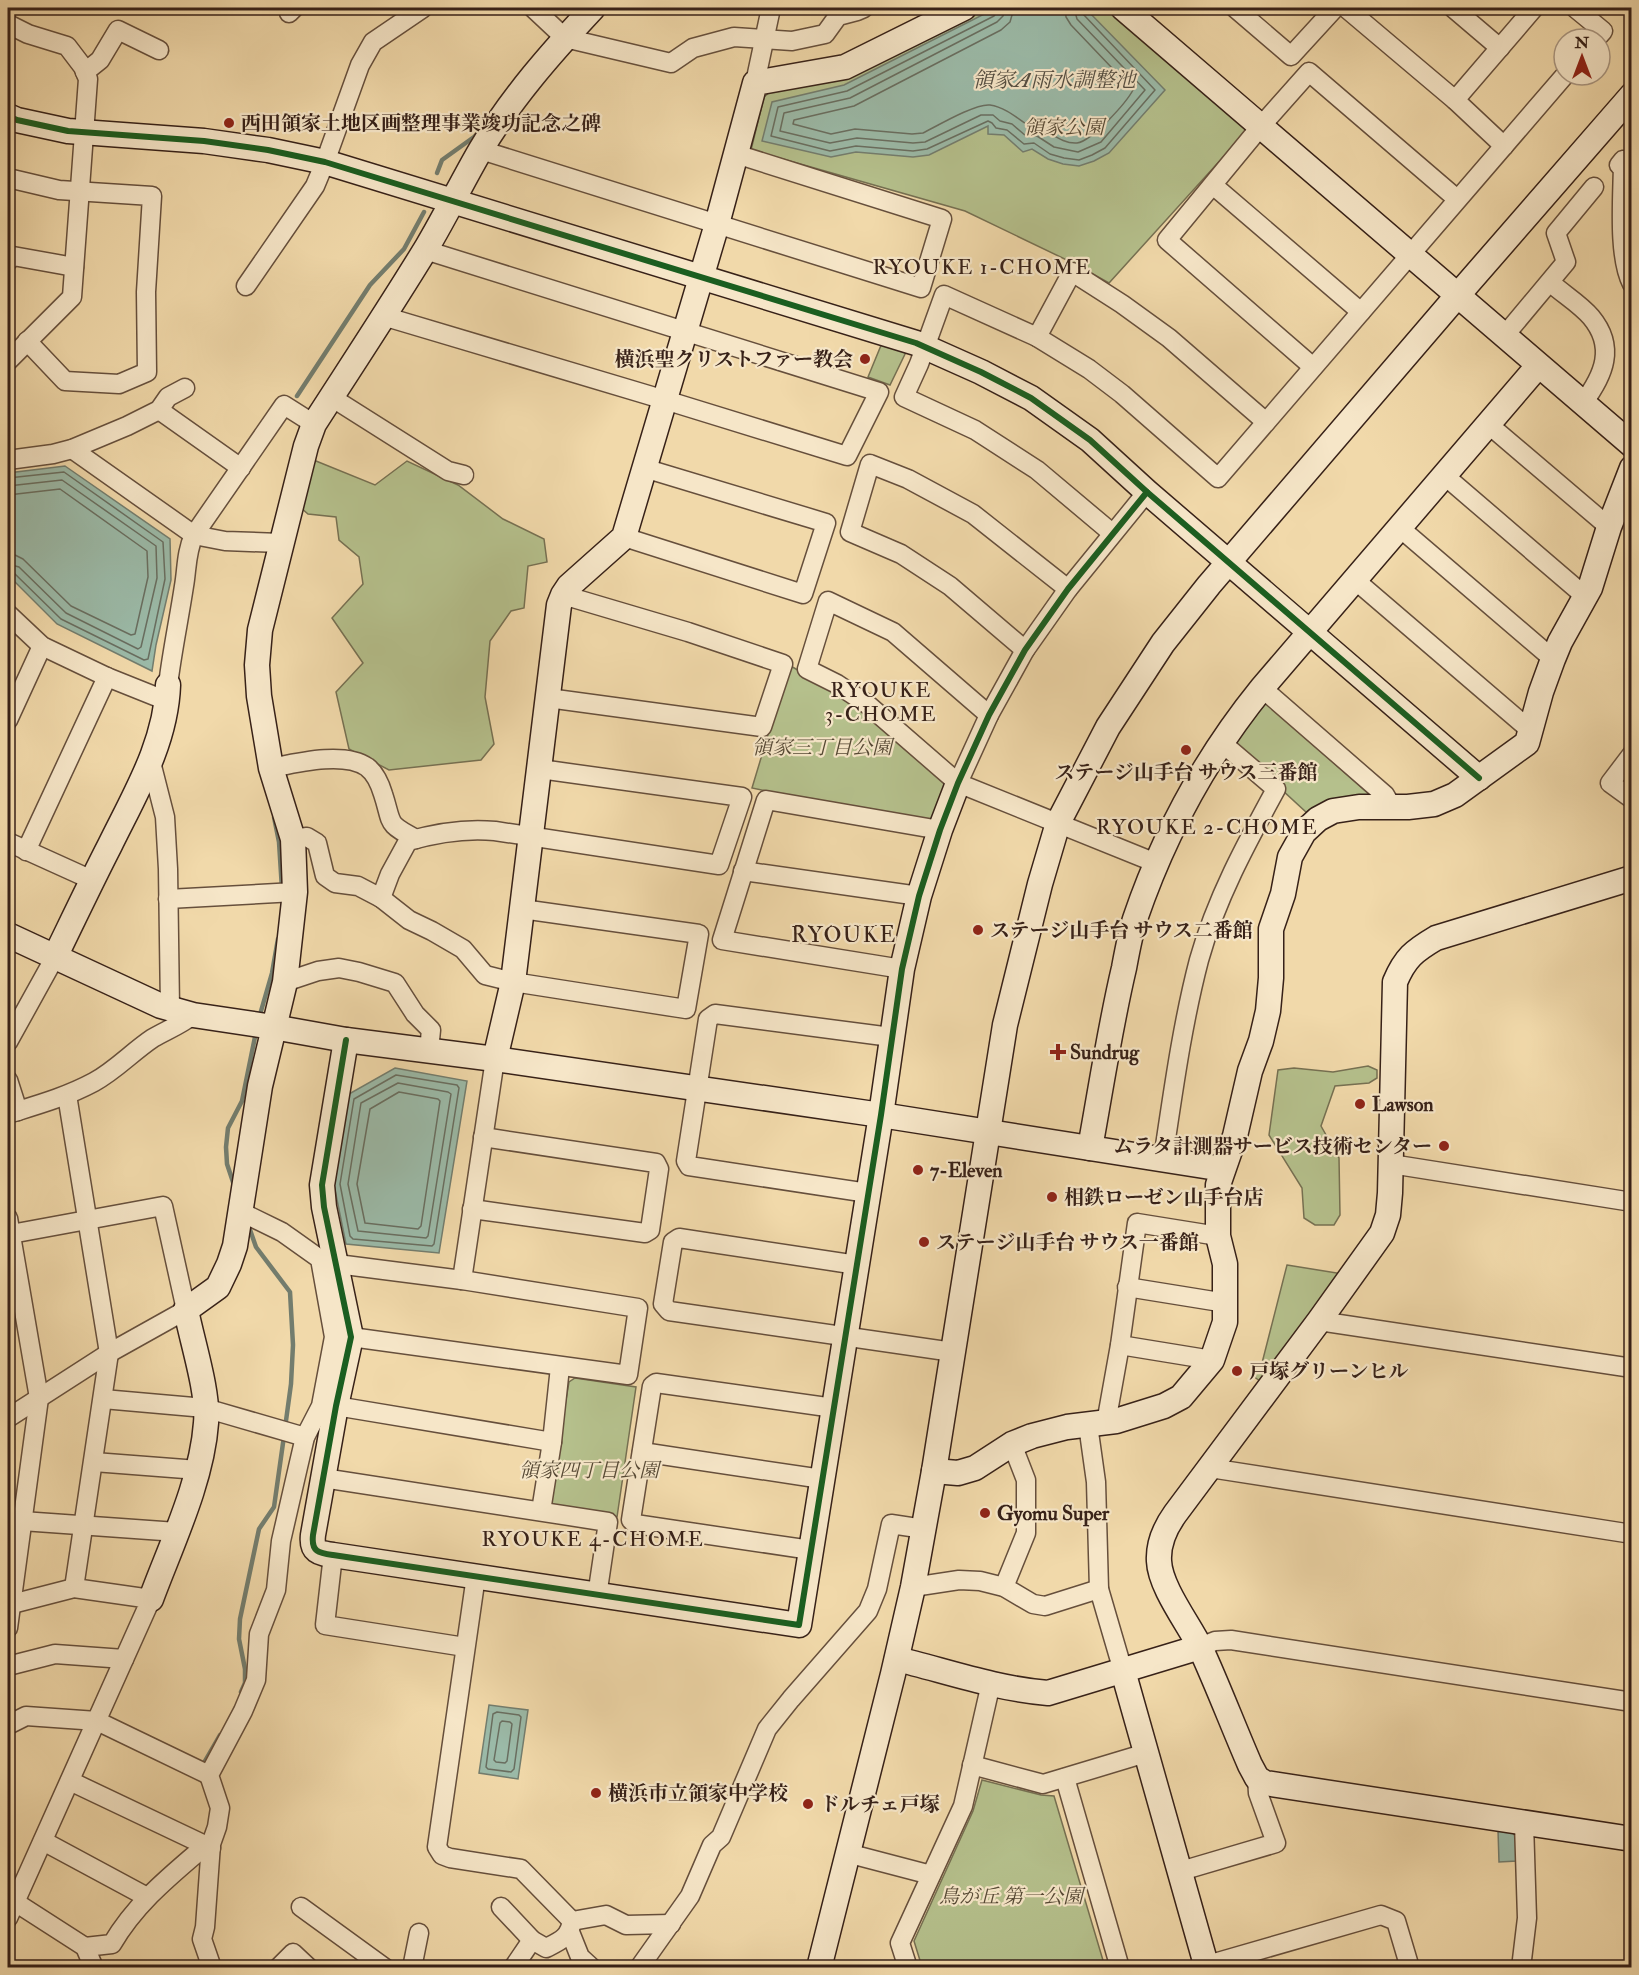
<svg xmlns="http://www.w3.org/2000/svg" width="1639" height="1975" viewBox="0 0 1639 1975" font-family="'IM FELL Double Pica','Noto Serif JP',serif">
  <style>
    .green { fill: #b5c08c; stroke: #767052; stroke-width: 1.5 }
    .water { fill: #9bbaa8; stroke: #737d6e; stroke-width: 1.5 }
    .lines { fill: none; stroke-linecap: round; stroke-linejoin: round }
    .shore { stroke: #696e60; stroke-width: 1.5 }
    .stream { stroke: #737d6e; stroke-width: 4.5 }
    .street-casing { stroke: #664f3c; stroke-width: 21 }
    .secondary-casing { stroke: #372118; stroke-width: 27 }
    .street { stroke: #f6e6c8; stroke-width: 18 }
    .secondary { stroke: #f6e6c8; stroke-width: 24 }
    .cycleway-casing { stroke: #f6e6c8; stroke-width: 10 }
    .cycleway { stroke: #1b5e20; stroke-width: 6 }
    .poi-dot { fill: #8f2418; stroke: #f6e6c8; stroke-width: 2 }
    .labels { text-anchor: middle; dominant-baseline: central; stroke-width: 4.5; stroke-linejoin: round; paint-order: stroke }
    .poi-label { font-size: 20px; font-weight: bold; fill: #372118; stroke: #f6e6c8; text-anchor: start }
    .park-label { font-size: 20px; font-style: italic; fill: #564935; stroke: #f6e6c8 }
    .water-label { font-size: 21px; font-style: italic; fill: #554f43; stroke: #f6e6c8 }
    .neighbourhood-label { font-size: 21px; letter-spacing: 1.5px; fill: #372118; stroke: #f6e6c8 }
    .quarter-label { font-size: 22px; letter-spacing: 1.5px; fill: #372118; stroke: #f6e6c8 }
  </style>
  <rect width="100%" height="100%" fill="#f1d9aa"/>
  <filter id="stains"><feTurbulence type="fractalNoise" baseFrequency=".00333" numOctaves="4"/><feColorMatrix values="0 0 0 0 .2 0 0 0 0 .09 0 0 0 0 .02 0 0 0 .5 -.17"/></filter>
  <radialGradient id="worn" r=".72"><stop offset=".6" stop-color="#630" stop-opacity="0"/><stop offset="1" stop-color="#630" stop-opacity=".3"/></radialGradient>
  <g class="green">
    <polygon points="983,8 1107,8 1245,126 1245,133 1109,283 1073,263 965,211 751,150 764,97 770,92 847,77"/>
    <polygon points="882,343 907,350 890,385 868,377"/>
    <polygon points="316,461 375,485 407,461 458,485 503,519 544,539 547,562 528,566 524,608 511,611 490,641 485,697 494,744 481,760 389,770 349,749 336,692 363,663 332,618 363,584 359,557 339,540 336,517 308,514 300,507 309,465"/>
    <polygon points="789,665 862,707 937,772 950,789 929,824 752,788"/>
    <path d="M1264,701L1369,794L1366,798C1341,799 1327,798 1306,812L1231,743Z"/>
    <polygon points="1368,1066 1377,1070 1377,1078 1369,1083 1335,1086 1321,1126 1339,1158 1340,1215 1334,1225 1315,1225 1304,1218 1302,1188 1269,1135 1278,1070 1294,1068 1333,1072"/>
    <polygon points="1287,1265 1343,1274 1264,1384 1253,1376 1261,1367"/>
    <polygon points="575,1378 636,1387 617,1517 552,1506 549,1501 569,1382"/>
    <polygon points="982,1780 1041,1795 1054,1796 1105,1967 922,1967 914,1941 973,1811"/>
  </g>
  <g class="water">
    <polygon points="996,8 1085,8 1165,90 1109,153 1094,161 1079,166 1063,164 1048,159 1032,149 1023,152 1004,135 988,134 988,126 929,155 913,157 856,152 831,157 762,141 772,102 844,85"/>
    <polygon points="65,466 170,539 171,580 156,645 152,671 57,624 8,575 8,473"/>
    <polygon points="395,1068 467,1081 439,1253 346,1244 334,1185 349,1094"/>
    <polygon points="489,1705 528,1710 518,1779 479,1773"/>
    <polygon points="1498,1830 1512,1832 1516,1837 1517,1861 1499,1862"/>
  </g>
  <g class="lines">
    <g class="shore">
      <polyline points="997,8 997,12 994,16 847,91 778,107 771,136 830,151 856,146 913,151 927,149 988,121 992,123 996,128 1007,130 1024,144 1034,143 1050,154 1064,158 1079,160 1092,155 1105,148 1155,90 1083,14 1081,8"/>
      <polyline points="1005,8 1003,16 997,22 850,98 784,113 780,131 830,143 857,138 913,143 925,142 981,115 993,115 1000,121 1012,124 1026,136 1037,136 1054,147 1078,152 1101,142 1145,90 1077,19 1074,8"/>
      <path d="M1014,8L1010,22L1001,30L854,106L794,120L793,124L831,134L855,129L912,134L923,133C937,126 976,103 990,105C1004,107 1016,117 1026,124C1031,128 1038,126 1043,129C1054,135 1064,144 1077,143C1092,141 1126,103 1133,90L1071,25L1066,17L1065,8"/>
      <polyline points="8,478 64,472 163,542 165,579 148,659 144,660 61,619 14,573 8,571"/>
      <polyline points="8,486 62,480 156,546 157,578 141,647 138,649 66,613 19,567 8,564"/>
      <polyline points="8,495 60,489 147,551 148,577 135,634 131,635 71,606 23,559 15,555 8,554"/>
      <polygon points="396,1075 457,1085 459,1088 434,1244 432,1246 353,1239 350,1236 340,1184 354,1099"/>
      <polygon points="398,1083 448,1092 451,1094 428,1236 426,1238 358,1231 348,1184 361,1103"/>
      <polygon points="399,1092 438,1099 440,1101 421,1226 418,1229 365,1223 357,1184 370,1109"/>
      <polygon points="497,1712 519,1715 521,1717 514,1769 511,1772 488,1769 486,1767 493,1714"/>
      <polygon points="502,1721 510,1722 512,1724 507,1761 505,1763 496,1762 494,1760 500,1723"/>
    </g>
    <g class="stream">
      <polyline points="572,11 575,8"/>
      <polyline points="437,173 442,160 474,137 479,132"/>
      <polyline points="297,396 370,285 404,249 424,212"/>
      <polyline points="274,817 279,842 282,889"/>
      <polyline points="259,1018 272,973 278,939"/>
      <polyline points="235,1188 227,1164 226,1147 228,1128 242,1101 256,1032"/>
      <polyline points="248,1224 256,1247 290,1292 293,1345 291,1384 285,1428"/>
      <polyline points="241,1692 245,1683 245,1669 239,1639 240,1619 259,1529 274,1507 284,1436"/>
      <polyline points="205,1761 220,1735"/>
    </g>
    <g class="street-casing">
      <g id="street">
        <polyline points="533,8 565,38 671,63 693,48 734,37 792,41 825,34 838,16 857,11 864,8"/>
        <polyline points="1235,8 1291,56 1335,8"/>
        <polyline points="1346,8 1455,100 1504,146"/>
        <polyline points="1453,8 1500,48"/>
        <polyline points="1575,8 1603,31 1596,39"/>
        <polyline points="289,13 294,8"/>
        <polyline points="8,24 28,34 67,46 83,67 88,79 72,297 8,361"/>
        <polyline points="85,72 100,60 118,30 159,50"/>
        <polyline points="755,83 771,8"/>
        <polyline points="1455,100 1534,8"/>
        <polyline points="481,150 921,288 942,219 736,154"/>
        <path d="M1619,165L1623,160C1623,194 1617,255 1632,284"/>
        <polyline points="8,178 59,190 152,196 146,292 147,372 119,384 65,381 27,341"/>
        <polyline points="1214,186 1361,312"/>
        <polyline points="8,261 13,256 74,267"/>
        <path d="M1551,283C1563,294 1580,304 1591,317C1616,347 1604,375 1583,403"/>
        <polyline points="246,286 315,186 325,162 360,65 373,42 423,8"/>
        <polyline points="383,316 665,400 847,456 879,392 425,250"/>
        <polyline points="1505,335 1566,262 1556,233 1594,187"/>
        <polyline points="1037,337 1072,272 1122,304 1169,338 1266,422"/>
        <polyline points="1313,367 1167,240 1261,126 1309,72 1457,199"/>
        <polyline points="331,397 448,471 464,475"/>
        <polyline points="159,410 241,468"/>
        <polyline points="1488,424 1609,527"/>
        <polyline points="72,449 194,535 225,541 280,543"/>
        <polyline points="8,460 53,454 72,449 127,426 159,410 168,397 185,388"/>
        <polyline points="1445,476 1586,597"/>
        <polyline points="1400,528 1553,659"/>
        <polyline points="1112,533 1037,470 975,430 904,397 919,364 944,295 1037,337 1089,369 1122,394 1218,478 1565,75"/>
        <polyline points="624,537 803,594 826,523 644,468"/>
        <polyline points="1355,580 1530,730"/>
        <polyline points="8,614 42,646 107,677 167,701"/>
        <polyline points="1025,650 950,586 901,554 850,532 870,464 908,479 973,514 1068,589"/>
        <path d="M168,685C172,652 179,619 184,586C187,569 186,552 194,535L284,405L314,424"/>
        <polyline points="1262,688 1385,795 1392,807"/>
        <polyline points="548,698 762,727 783,664 688,632 563,595"/>
        <polyline points="989,715 893,632 828,601 807,669 837,684 867,704 958,783 1156,863"/>
        <polyline points="8,720 42,646"/>
        <polyline points="1632,754 1610,783 1632,799"/>
        <polyline points="151,762 165,817 168,869 170,1008"/>
        <path d="M271,768C296,763 344,751 367,767C375,773 380,784 383,794C393,824 385,823 416,839"/>
        <polyline points="958,783 989,715 1025,650 1068,589 1147,492"/>
        <polyline points="293,839 307,837 317,843 325,876 335,883 358,886 381,898 409,920 432,931 463,949 485,975 513,982 686,1009 699,934 522,909"/>
        <polyline points="8,842 92,880"/>
        <polyline points="26,851 107,677"/>
        <polyline points="743,871 919,896"/>
        <path d="M381,898L390,874L408,841C436,833 466,828 495,831L719,865L742,797L540,769"/>
        <polyline points="168,899 295,892"/>
        <polyline points="902,969 722,940 766,800 940,830"/>
        <polyline points="285,982 318,971 339,968 359,972 395,983 415,1014 431,1030 429,1050"/>
        <polyline points="8,1042 55,957"/>
        <polyline points="8,1080 18,1111"/>
        <polyline points="67,1095 109,1353 74,1588"/>
        <path d="M8,1114C37,1105 66,1097 94,1082C116,1070 132,1052 153,1038C167,1030 180,1025 193,1015"/>
        <path d="M1163,1159C1173,1093 1182,1025 1199,960C1216,899 1246,844 1276,789L1221,742"/>
        <polyline points="1391,1164 1632,1202"/>
        <polyline points="868,1193 689,1166 686,1161 708,1019 715,1014 891,1037"/>
        <polyline points="472,1209 645,1233 650,1230 659,1169 656,1163 483,1137"/>
        <polyline points="8,1218 39,1398 8,1628"/>
        <polyline points="337,1264 462,1280 638,1308 628,1375 351,1337"/>
        <polyline points="857,1265 679,1238 673,1242 663,1304 669,1311 953,1352"/>
        <polyline points="462,1280 495,1059"/>
        <polyline points="1127,1287 1226,1303"/>
        <polyline points="1319,1321 1632,1368"/>
        <polyline points="1120,1345 1212,1360"/>
        <polyline points="103,1399 205,1408 305,1437"/>
        <polyline points="336,1406 552,1442"/>
        <polyline points="8,1418 109,1353 186,1310 163,1206 11,1234"/>
        <polyline points="1106,1423 1120,1345 1137,1223 1218,1236"/>
        <polyline points="1088,1425 1096,1482 1099,1589 1123,1671"/>
        <polyline points="642,1452 822,1479"/>
        <polyline points="94,1462 198,1470"/>
        <polyline points="1210,1468 1632,1534"/>
        <polyline points="323,1478 608,1522 597,1596"/>
        <polyline points="541,1511 552,1442 560,1367"/>
        <polyline points="8,1520 177,1532"/>
        <polyline points="811,1550 635,1524 631,1520 652,1386 656,1383 834,1408"/>
        <polyline points="333,1555 325,1625 465,1647"/>
        <polyline points="476,1576 437,1847 442,1855 450,1858 521,1869 572,1921 606,1915 626,1925 671,1924"/>
        <polyline points="913,1587 959,1580 980,1581 1004,1587 1033,1604 1045,1606 1099,1589"/>
        <polyline points="1004,1587 1026,1533 1026,1480 1012,1444"/>
        <polyline points="8,1605 74,1588 151,1599 8,1918"/>
        <polyline points="1200,1647 1215,1641 1231,1640 1632,1702"/>
        <polyline points="8,1666 55,1654 124,1659"/>
        <polyline points="8,1725 26,1716 97,1721 209,1775"/>
        <polyline points="972,1765 1043,1784 1146,1753"/>
        <polyline points="1065,1778 1120,1968"/>
        <polyline points="70,1781 211,1848"/>
        <polyline points="43,1841 147,1897"/>
        <polyline points="847,1853 931,1875"/>
        <polyline points="1181,1871 1276,1843 1258,1793 1257,1778"/>
        <polyline points="15,1902 85,1947 94,1968"/>
        <polyline points="301,1907 385,1968"/>
        <path d="M501,1907L532,1940L546,1948C560,1941 569,1938 572,1921"/>
        <polyline points="570,1932 580,1957 592,1968"/>
        <path d="M85,1947L112,1944C136,1903 170,1876 205,1846"/>
        <polyline points="212,1968 202,1939 205,1927 211,1844 217,1827 220,1808 209,1775 243,1711 256,1680 259,1634 276,1590 281,1541 298,1467 305,1437 321,1406 334,1337 320,1259 282,1232 241,1212"/>
        <polyline points="278,1968 293,1953 309,1968"/>
        <polyline points="412,1968 419,1933"/>
        <polyline points="513,1968 532,1940"/>
        <polyline points="639,1968 690,1896 712,1845 721,1837 767,1729 791,1699 868,1611 877,1589 891,1524 924,1529"/>
        <polyline points="908,1968 900,1943 963,1806 991,1683"/>
        <polyline points="1197,1968 1381,1915 1396,1921 1410,1968"/>
        <polyline points="1521,1968 1527,1918 1524,1823"/>
      </g>
    </g>
    <g class="secondary-casing">
      <g id="secondary">
        <polyline points="1123,8 1632,445"/>
        <polyline points="8,116 17,120 68,131 204,141 268,150 325,162 916,343 981,372 1031,398 1090,440 1147,492 1479,778"/>
        <path d="M1632,878L1436,938C1414,951 1405,958 1395,982L1390,1193L1388,1215L1382,1233L1319,1321L1175,1514C1165,1528 1158,1543 1159,1561C1160,1587 1188,1623 1200,1647C1218,1686 1233,1726 1250,1765L1257,1778L1265,1783L1632,1839"/>
        <polyline points="8,935 161,1006 193,1015 273,1027 346,1040 495,1059 881,1115 1223,1169"/>
        <path d="M55,957C73,920 91,882 110,845C135,794 166,743 168,685"/>
        <path d="M346,1040L322,1185L324,1207L351,1337L336,1406L313,1535C311,1552 319,1553 333,1555L799,1625L881,1115L902,969L919,896L940,830L958,783"/>
        <polyline points="495,1059 513,982 559,605 563,595 569,586 624,537 717,224 755,83 845,67 964,8"/>
        <path d="M1090,1148C1101,1088 1110,1027 1124,968C1127,952 1130,935 1135,919C1164,834 1206,757 1262,688L1538,366"/>
        <polyline points="934,1471 958,1473 975,1468 1012,1444 1032,1436 1067,1427 1116,1421 1164,1406 1181,1397 1212,1360 1225,1322 1225,1264 1218,1236 1218,1185 1235,1136 1250,1071 1261,1041 1268,1011 1271,978 1271,929 1283,894 1290,857 1304,832 1318,819 1333,811 1359,807 1408,807 1434,804 1455,795 1527,743 1541,692 1553,659 1560,642 1590,588 1609,527 1632,468"/>
        <path d="M151,1599C171,1545 202,1481 206,1423C209,1393 192,1341 186,1310L218,1287L229,1264L235,1246L260,1086L285,982L295,892L293,839L271,768L259,696L257,665L260,630L306,446L314,424C352,365 391,306 427,247C446,215 462,182 480,151C511,98 552,52 593,8"/>
        <path d="M897,1659C946,1671 997,1689 1048,1693L1200,1647"/>
        <polyline points="1123,1671 1207,1968"/>
        <polyline points="819,1968 893,1674 913,1587 934,1471 1005,1025 1040,884 1058,823 1108,727 1163,643 1209,585 1457,296 1632,95"/>
      </g>
    </g>
    <use href="#street" class="street"/>
    <use href="#secondary" class="secondary"/>
    <g class="cycleway-casing">
      <g id="cycleway">
        <polyline points="8,116 17,120 68,131 204,141 268,150 325,162 916,343 981,372 1031,398 1090,440 1147,492 1479,778"/>
        <path d="M346,1040L322,1185L324,1207L351,1337L336,1406L313,1535C311,1552 319,1553 333,1555L799,1625L881,1115L902,969L919,896L940,830L958,783L989,715L1025,650L1068,589L1147,492"/>
      </g>
    </g>
    <use href="#cycleway" class="cycleway"/>
  </g>
  <g class="poi-dot">
    <circle cx="229" cy="123" r="6"/>
    <circle cx="865" cy="359" r="6"/>
    <circle cx="1186" cy="750" r="6"/>
    <circle cx="978" cy="930" r="6"/>
    <path d="M1055 1043h6v6h6v6h-6v6h-6v-6h-6v-6h6z"/>
    <circle cx="1360" cy="1104" r="6"/>
    <circle cx="1444" cy="1146" r="6"/>
    <circle cx="918" cy="1170" r="6"/>
    <circle cx="1052" cy="1197" r="6"/>
    <circle cx="924" cy="1242" r="6"/>
    <circle cx="1237" cy="1371" r="6"/>
    <circle cx="985" cy="1513" r="6"/>
    <circle cx="596" cy="1793" r="6"/>
    <circle cx="808" cy="1804" r="6"/>
  </g>
  <g class="labels">
    <g class="poi-label">
      <text x="241" y="123">西田領家土地区画整理事業竣功記念之碑</text>
      <text x="853" y="359" text-anchor="end">横浜聖クリストファー教会</text>
      <text x="1186" y="772" text-anchor="middle">ステージ山手台 サウス三番館</text>
      <text x="990" y="930">ステージ山手台 サウス二番館</text>
      <text x="1070" y="1052">Sundrug</text>
      <text x="1372" y="1104">Lawson</text>
      <text x="1432" y="1146" text-anchor="end">ムラタ計測器サービス技術センター</text>
      <text x="930" y="1170">7-Eleven</text>
      <text x="1064" y="1197">相鉄ローゼン山手台店</text>
      <text x="936" y="1242">ステージ山手台 サウス一番館</text>
      <text x="1249" y="1371">戸塚グリーンヒル</text>
      <text x="997" y="1513">Gyomu Super</text>
      <text x="608" y="1793">横浜市立領家中学校</text>
      <text x="820" y="1804">ドルチェ戸塚</text>
    </g>
    <g class="park-label">
      <text x="1064" y="127">領家公園</text>
      <text x="822" y="747">領家三丁目公園</text>
      <text x="589" y="1470">領家四丁目公園</text>
      <text x="1011" y="1896">鳥が丘 第一公園</text>
    </g>
    <g class="water-label">
      <text x="1054" y="80">領家A雨水調整池</text>
    </g>
    <g class="neighbourhood-label">
      <text x="982" y="267">RYOUKE 1-CHOME</text>
      <text x="881" y="690">RYOUKE<tspan x="881" dy="24">3-CHOME</tspan></text>
      <text x="1207" y="827">RYOUKE 2-CHOME</text>
      <text x="593" y="1539">RYOUKE 4-CHOME</text>
    </g>
    <g class="quarter-label">
      <text x="844" y="935">RYOUKE</text>
    </g>
  </g>
  <rect width="1639" height="1975" fill="none" stroke="#f1d9aa" stroke-width="30"/>
  <rect x="9" y="9" width="1621" height="1957" fill="none" stroke="#372118" stroke-width="3"/>
  <rect x="15" y="15" width="1609" height="1945" fill="none" stroke="#372118" stroke-width="1.5"/>
  <g transform="translate(1582 57)"><circle r="28" fill="#f6e6c8" stroke="#aa9782" stroke-width="1.5"/>
  <path d="M0-4.5L10 22L0 15L-10 22Z" fill="#8f2418"/>
  <text y="-9" font-size="16" font-weight="bold" text-anchor="middle" fill="#372118">N</text>
  </g>
  <rect width="100%" height="100%" filter="url(#stains)"/>
  <rect width="100%" height="100%" fill="url(#worn)"/>
</svg>
